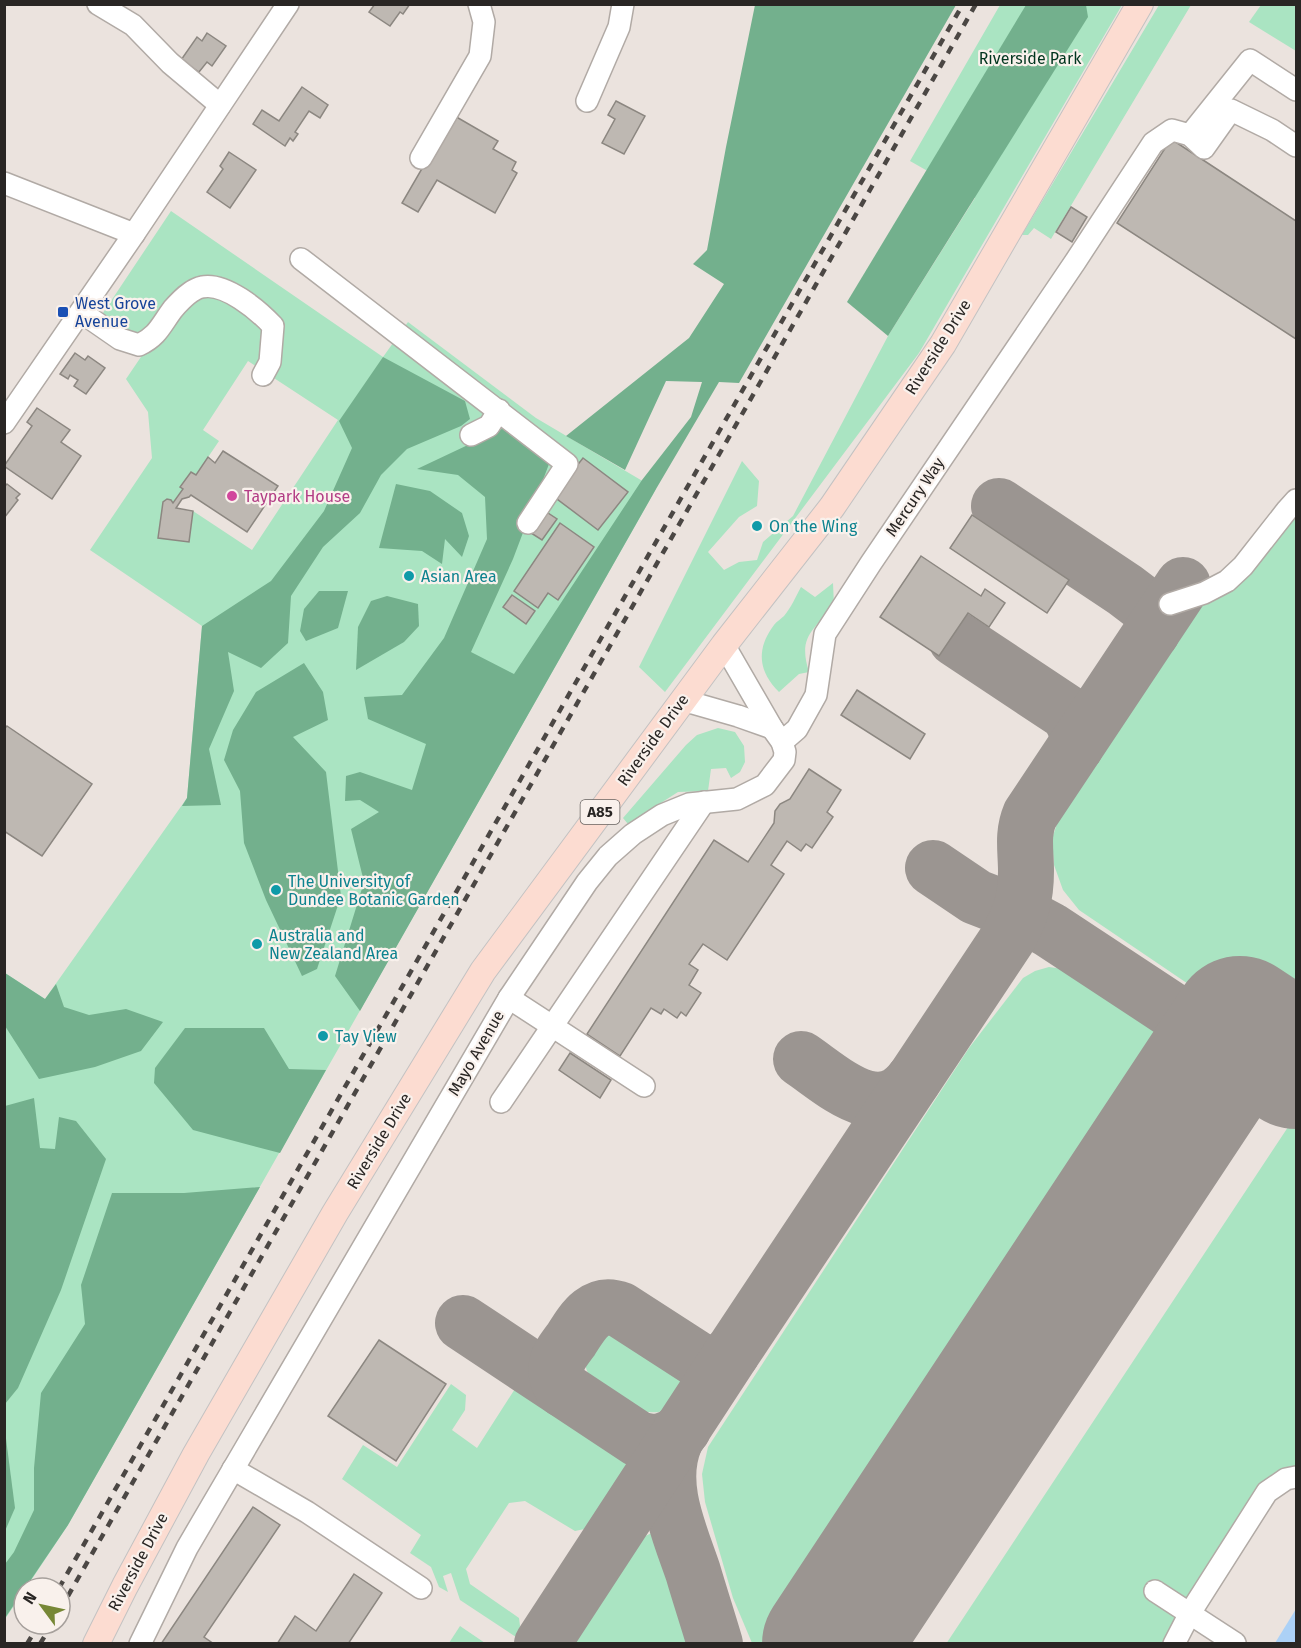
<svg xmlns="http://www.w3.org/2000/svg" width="1301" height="1648" viewBox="0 0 1301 1648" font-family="'Fira Sans',sans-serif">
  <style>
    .green { fill: #aae4c2; fill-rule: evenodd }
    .forest { fill: #73b08d }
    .water { fill: #acd1f6 }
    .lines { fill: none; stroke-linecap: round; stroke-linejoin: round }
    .taxiway { stroke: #9b9591; stroke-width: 56 }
    .runway { stroke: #9b9591; stroke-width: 136 }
    .building { fill: #beb8b2; stroke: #8c8781; stroke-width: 1.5 }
    .minor-casing { stroke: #b1aaa5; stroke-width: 24 }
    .major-casing { stroke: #c3c2c2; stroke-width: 28 }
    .minor { stroke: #fff; stroke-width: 21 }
    .major { stroke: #fcdcd1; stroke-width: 26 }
    .rail { stroke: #4b4744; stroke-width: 4.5; stroke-dasharray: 8 8; stroke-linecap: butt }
    .transit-dot { fill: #1a4fb4; stroke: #f9f1ec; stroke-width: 2 }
    .hotel-dot { fill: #d1479c; stroke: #f9f1ec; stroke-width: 2 }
    .culture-dot { fill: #0f9aa8; stroke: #f9f1ec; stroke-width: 2 }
    .labels { text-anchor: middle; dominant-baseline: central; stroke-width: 4.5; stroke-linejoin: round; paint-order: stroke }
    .shield { fill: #f9f1ec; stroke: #676360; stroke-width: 1.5 }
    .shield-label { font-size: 15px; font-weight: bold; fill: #292624 }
    .park-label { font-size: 16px; fill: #00351e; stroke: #f9f1ec }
    .transit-label { font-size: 16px; fill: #164399; stroke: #f9f1ec; text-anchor: start }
    .street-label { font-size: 16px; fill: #292624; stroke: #f9f1ec }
    .hotel-label { font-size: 16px; fill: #b23c85; stroke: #f9f1ec; text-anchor: start }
    .culture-label { font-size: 16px; fill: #0d838f; stroke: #f9f1ec; text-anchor: start }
  </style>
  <rect width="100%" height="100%" fill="#ebe3de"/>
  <g class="green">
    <polygon points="1000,5 1122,5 919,353 665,692 639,667 742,461 759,481 757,506 739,517 708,552 724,570 739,562 757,560 763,542 793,516 888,336 975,198 910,161"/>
    <polygon points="1159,5 1191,5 1051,239 1034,228 1028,235 1022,235"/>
    <polygon points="1261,5 1296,5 1296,51 1249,22"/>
    <path d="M171,211L383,357L408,322L536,418L656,489L68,1525L26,1588H24V1591L5,1619V973L45,999L187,798L202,626L90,550L152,458L148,412L126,379L145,351L99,319ZM248,361L338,420L252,550L193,511L189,542L158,538L163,502L171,500L173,503L183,489L181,487L191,472L196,475L219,441L203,430Z"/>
    <polygon points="1296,515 1296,1057 1079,910 1063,890 1054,865 1052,839 1060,814 1192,610 1221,595"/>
    <path d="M833,583L834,606C812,631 798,637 809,672L799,674L779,692C758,671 756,649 774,625C777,621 781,619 784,616C791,608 796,596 801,587L815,597Z"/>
    <polygon points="718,728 735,732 744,746 745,762 740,772 731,778 726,768 711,769 708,791 678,792 628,824 623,818 686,745 697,735"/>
    <polygon points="1049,967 1063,969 1076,975 1163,1030 1179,1046 1189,1067 1191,1090 1186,1113 835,1643 752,1643 733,1598 705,1502 702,1474 708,1447 969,1048 1023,978 1035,971"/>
    <polygon points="1296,1115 1296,1476 1280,1480 1168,1643 946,1644"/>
    <path d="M616,1326C620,1326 626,1325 630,1327C636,1329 643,1335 649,1339C667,1351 697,1371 680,1397C675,1404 673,1408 664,1411C655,1413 644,1413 636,1409C628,1405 595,1384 591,1378C575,1355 593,1333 616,1326Z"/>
    <polygon points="520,1381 529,1382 624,1447 636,1480 609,1524 575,1531 525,1501 509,1503 466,1569 470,1584 519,1618 522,1641 460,1600 451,1573 443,1576 448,1592 439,1587 431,1567 410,1553 421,1535 342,1479 363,1445 397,1467 451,1384 466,1395 465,1410 452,1430 477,1448"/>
    <polygon points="658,1530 697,1643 568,1643 637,1540"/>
    <polygon points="460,1626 485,1643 449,1643"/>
  </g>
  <g class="forest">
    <polygon points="755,5 956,5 739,383 719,382 656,489 360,1011 335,976 364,882 351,829 379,812 360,800 345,801 346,776 360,772 412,790 426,744 368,719 364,697 402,695 444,638 487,539 485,497 458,475 417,469 506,427 549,464 513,559 471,652 514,674 642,480 691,417 702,382 666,381 625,470 566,436 689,338 724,284 693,264 707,250 726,147"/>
    <polygon points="1026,5 1086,5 1088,17 888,336 847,302"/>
    <polygon points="383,357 465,401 470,419 461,426 407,449 381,475 360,513 323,547 291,596 288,643 261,668 228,652 234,691 209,749 221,805 182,806 187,798 202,626 271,581 324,511 352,448 339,421"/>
    <polygon points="396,484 430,491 462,513 469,536 462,557 445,539 442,564 422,551 379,548"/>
    <polygon points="319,591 348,591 338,628 306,641 300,631 304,609"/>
    <polygon points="387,596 418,604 419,626 404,642 356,670 358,627 371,601"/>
    <polygon points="304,663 323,692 328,720 293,737 326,772 341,896 317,969 302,976 266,900 244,843 240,791 224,760 233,730 256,692"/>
    <polygon points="5,973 45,999 56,984 64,1007 89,1015 126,1009 163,1022 141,1051 95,1067 39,1079 5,1026"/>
    <polygon points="185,1028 264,1028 289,1069 326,1070 280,1153 193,1130 154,1083 155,1068"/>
    <polygon points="34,1098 40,1148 55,1149 59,1117 76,1121 106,1159 61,1290 18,1388 5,1404 5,1106"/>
    <polygon points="260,1187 68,1525 5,1618 5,1564 14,1552 34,1510 34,1468 41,1393 85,1324 81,1285 112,1193 184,1193"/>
    <polygon points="5,1431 15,1508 5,1531"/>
  </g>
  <polygon class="water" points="1296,1609 1296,1643 1275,1643"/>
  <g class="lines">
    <g class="taxiway">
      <polyline points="999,506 1125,590 1150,609 1153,621 1152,632"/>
      <path d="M956,639L1066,712C1075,722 1079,733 1076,746"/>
      <polyline points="933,868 976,897 1020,914 1050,930 1264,1071"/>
      <path d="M801,1059C835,1082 879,1126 914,1079"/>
      <polyline points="463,1323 564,1390"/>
      <path d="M683,1429C670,1441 655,1445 638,1439L564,1390C558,1383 555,1373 557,1364C559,1355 566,1347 571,1340C583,1321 595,1300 621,1310L700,1361C714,1365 722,1361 732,1353"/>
      <path d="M675,1441C657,1484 679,1531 693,1572C700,1596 708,1620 715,1644"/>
      <path d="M542,1644L732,1353L1008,938C1021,915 1026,897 1026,871C1026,851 1022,834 1030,815L1183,585"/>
    </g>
    <polyline class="runway" points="830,1644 1240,1024 1296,1061"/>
  </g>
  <g class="building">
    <polygon points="375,4 410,4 403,14 400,12 390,26 369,12"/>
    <polygon points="207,33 226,46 212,66 207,62 199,72 181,60 197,37 202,41"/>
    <polygon points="302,87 328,105 320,118 309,111 295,132 298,134 293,141 290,138 285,146 253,124 262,110 279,121"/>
    <polygon points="616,101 645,116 624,154 602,143 615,119 608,115"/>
    <polygon points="453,115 498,141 493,149 516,162 512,170 517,173 495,213 437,180 418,212 402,203"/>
    <polygon points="1171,139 1296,221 1296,339 1117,223"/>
    <polygon points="229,152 256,170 230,208 207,192 223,169 220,166"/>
    <polygon points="1071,207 1087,217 1072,242 1056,232"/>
    <polygon points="75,353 85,360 88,356 105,368 86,394 74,386 78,380 70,375 68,379 60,374"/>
    <polygon points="37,408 70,430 61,442 81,456 52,499 4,466 32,426 27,422"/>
    <polygon points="223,451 278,486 247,532 191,495 189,497 182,499 176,508 193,511 189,542 158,538 163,502 167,499 171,500 173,503 183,489 180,487 191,472 196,475 208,457 215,463"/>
    <polygon points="583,458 628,492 598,530 553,496"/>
    <polygon points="7,484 20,494 16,498 18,500 4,518 4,487"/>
    <polygon points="545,511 557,519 542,540 531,533"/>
    <polygon points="972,515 1069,580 1047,613 950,548"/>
    <polygon points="560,523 594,547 558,600 548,593 538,608 514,591"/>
    <polygon points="921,556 981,596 985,589 1005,603 989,627 968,613 939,656 880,617"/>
    <polygon points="512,595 535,611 526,624 503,607"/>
    <polygon points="857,690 925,734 910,759 841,715"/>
    <polygon points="7,726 92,784 42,856 4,831 4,729"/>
    <polygon points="809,769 841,790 827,812 833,817 812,848 806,844 801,851 787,841 771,865 784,874 727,960 703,944 689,964 698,970 689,985 701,993 686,1016 681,1012 677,1018 664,1009 661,1014 651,1008 620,1056 587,1034 714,840 748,862 774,823 775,811 780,804 790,799"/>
    <polygon points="570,1053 611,1080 600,1098 559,1070"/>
    <polygon points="379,1340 446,1384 396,1461 328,1416"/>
    <polygon points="253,1507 280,1525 204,1637 214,1644 161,1644"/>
    <polygon points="354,1574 382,1593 348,1644 277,1644 295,1616 316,1631"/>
  </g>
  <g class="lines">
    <g class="minor-casing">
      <g id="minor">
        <polyline points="98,4 133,25 170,63 220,105"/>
        <polyline points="587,101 619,27 623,4"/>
        <polyline points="1190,135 1250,60 1296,90"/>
        <polyline points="421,158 480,56 484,22 479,4"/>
        <polyline points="4,183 134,234"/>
        <polyline points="301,259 567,464 528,523"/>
        <path d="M81,312L120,339L139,345C158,336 161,325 173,309C180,301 191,289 202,287C225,282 258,310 273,326L270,362L263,375"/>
        <polyline points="4,423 134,234 288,4"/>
        <polyline points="471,435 489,426 499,410"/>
        <polyline points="1170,604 1204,593 1227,581 1243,566 1287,510 1296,500"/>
        <polyline points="682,700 738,716 772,728"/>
        <polyline points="782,742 797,729 816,695 825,634 871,563 1075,262 1153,143 1172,130 1190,135 1204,148 1231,110 1272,130 1296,146"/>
        <polyline points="509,998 644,1086"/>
        <polyline points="501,1102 704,802"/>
        <polyline points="233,1469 307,1512 421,1588"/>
        <polyline points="1155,1591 1235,1643"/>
        <polyline points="140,1644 187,1548 509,998 587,882 608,856 633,834 662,815 689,804 737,799 765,785 784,760 785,752 782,742 772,728 724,645"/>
        <polyline points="1174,1644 1190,1613 1267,1492 1286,1479 1296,1477"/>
      </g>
    </g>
    <g class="major-casing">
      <polyline id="major" points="96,1644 125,1586 196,1454 335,1213 483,971 724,645 832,507 943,344 1140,4"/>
    </g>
    <use href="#minor" class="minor"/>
    <use href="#major" class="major"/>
    <g class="rail">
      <polyline points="59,1588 963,4"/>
      <polyline points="60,1610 976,4"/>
      <polyline points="27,1644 39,1624"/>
      <polyline points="40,1644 52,1624"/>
    </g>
  </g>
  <rect class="transit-dot" x="57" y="306" width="12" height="12" rx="3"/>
  <circle class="hotel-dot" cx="232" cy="496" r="6"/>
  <g class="culture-dot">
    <circle cx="757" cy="526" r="6"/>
    <circle cx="409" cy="576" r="6"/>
    <circle cx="276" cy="890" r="6"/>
    <circle cx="257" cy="944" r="6"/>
    <circle cx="323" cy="1036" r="6"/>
  </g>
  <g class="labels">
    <rect class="shield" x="580.5" y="800" width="39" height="24" rx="4.5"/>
    <g class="shield-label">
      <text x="600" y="812">A85</text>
    </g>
    <g class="park-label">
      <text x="1030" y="58">Riverside Park</text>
    </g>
    <g class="transit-label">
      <text x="75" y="303">West Grove<tspan x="75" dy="18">Avenue</tspan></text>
    </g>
    <g class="street-label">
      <text transform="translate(938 347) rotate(-58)">Riverside Drive</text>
      <text transform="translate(915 497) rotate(-56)">Mercury Way</text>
      <text transform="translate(653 740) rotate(-54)">Riverside Drive</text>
      <text transform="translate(476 1053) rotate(-60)">Mayo Avenue</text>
      <text transform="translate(379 1141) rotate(-59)">Riverside Drive</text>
      <text transform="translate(138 1562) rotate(-62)">Riverside Drive</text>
    </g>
    <g class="hotel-label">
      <text x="244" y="496">Taypark House</text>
    </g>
    <g class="culture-label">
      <text x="769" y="526">On the Wing</text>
      <text x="421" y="576">Asian Area</text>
      <text x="288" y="881">The University of<tspan x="288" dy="18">Dundee Botanic Garden</tspan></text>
      <text x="269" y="935">Australia and<tspan x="269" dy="18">New Zealand Area</tspan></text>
      <text x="335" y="1036">Tay View</text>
    </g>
  </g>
  <rect width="1301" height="1648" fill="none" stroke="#292624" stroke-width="12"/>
  <g transform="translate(42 1606) rotate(303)"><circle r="28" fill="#f9f1ec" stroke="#a6a09c" stroke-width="1.5"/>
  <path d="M0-4.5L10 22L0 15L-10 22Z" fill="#778736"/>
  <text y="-9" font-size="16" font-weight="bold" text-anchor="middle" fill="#292624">N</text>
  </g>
</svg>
